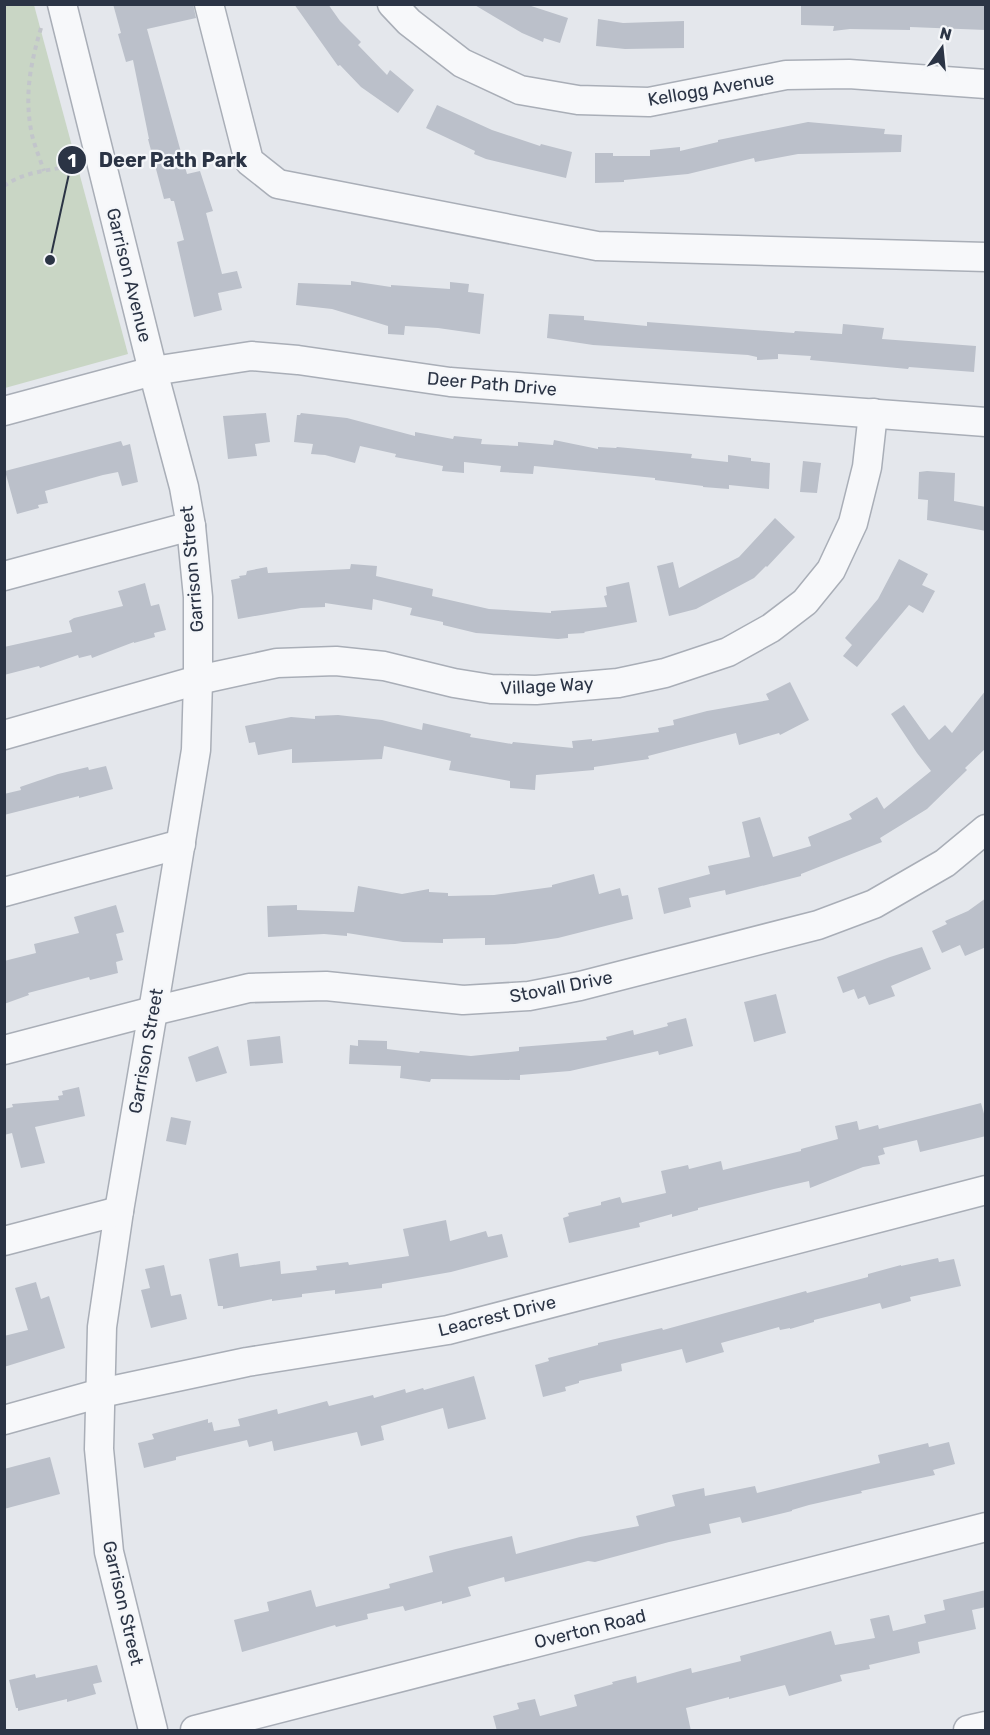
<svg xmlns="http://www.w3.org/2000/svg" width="990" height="1735" viewBox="0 0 990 1735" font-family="Rubik,sans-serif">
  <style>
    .green { fill: #c9d6c5 }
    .building { fill: #bbc0ca }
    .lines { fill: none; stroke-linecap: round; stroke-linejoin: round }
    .minor-casing { stroke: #a9aeb7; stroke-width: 31 }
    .path { stroke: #c2c5cb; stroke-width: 4; stroke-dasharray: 4.5 4.5; stroke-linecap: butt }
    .minor { stroke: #f7f8fa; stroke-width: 28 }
    .labels { text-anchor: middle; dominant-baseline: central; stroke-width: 4.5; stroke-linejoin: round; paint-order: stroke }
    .street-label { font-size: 18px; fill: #2b3445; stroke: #f4f6f9 }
    .leader { fill: none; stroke: #2b3445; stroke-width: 2 }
    .callout-dot { fill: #2b3445; stroke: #f4f6f9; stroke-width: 2 }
    .mark-label { font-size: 18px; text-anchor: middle; font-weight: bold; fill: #fff }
    .callout-label { font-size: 20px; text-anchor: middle; font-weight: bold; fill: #2b3445; stroke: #f4f6f9; stroke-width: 4.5; stroke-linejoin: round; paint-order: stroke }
  </style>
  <rect width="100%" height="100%" fill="#e4e7ec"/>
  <polygon class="green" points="5,4 34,5 128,354 5,388"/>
  <g class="building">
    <polygon points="113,4 193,4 196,18 147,29 187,174 200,171 213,211 206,213 222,274 237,271 242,288 218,293 222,310 194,317 177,242 184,240 174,201 171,201 170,198 164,199 148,139 149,139 133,60 126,62 118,34 121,33"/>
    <polygon points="294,4 328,4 340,21 361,42 358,45 387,75 390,70 414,90 398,113 361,87 340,65 338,66"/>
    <polygon points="473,4 525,4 568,18 560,43 544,38 543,42 522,33"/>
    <polygon points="801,4 986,4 986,30 910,27 910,30 850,29 833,31 834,26 801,25"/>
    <polygon points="598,19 623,23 684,21 684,48 625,49 596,46"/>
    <polygon points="437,105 492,130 540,146 541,144 572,152 566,178 486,159 474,154 475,151 426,128"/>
    <polygon points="808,122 885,129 884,134 902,135 901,152 798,154 755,162 754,158 688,174 624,180 624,182 595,183 595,153 613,153 613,156 650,156 650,150 680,147 680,151 718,142 718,140"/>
    <polygon points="351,281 391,287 391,285 450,289 450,282 469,284 468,292 484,294 480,334 438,328 405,326 404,335 388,334 388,326 332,309 296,305 298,283 351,285"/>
    <polygon points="549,314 584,316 584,320 647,326 647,322 794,333 795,331 842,334 843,324 884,328 882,339 976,346 974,372 909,367 908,369 810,360 811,356 778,354 778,359 757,360 757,357 748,355 593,345 547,338"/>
    <polygon points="266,413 270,442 255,444 257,456 228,459 223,416"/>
    <polygon points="301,413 347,418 415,436 415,432 453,439 454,436 482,439 481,444 518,446 518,442 553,445 554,440 598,449 598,447 616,448 617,447 692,454 691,458 728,462 728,455 751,458 751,461 770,463 769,489 729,485 729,489 703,487 703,486 655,480 655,478 534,466 533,474 500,472 501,466 464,462 464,473 442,471 443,466 395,457 396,454 360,446 355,463 325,455 311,454 313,444 294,442 297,415 300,415"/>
    <polygon points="121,441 123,446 130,444 138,482 122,486 118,472 103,475 45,491 48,503 38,505 39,508 17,514 5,471"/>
    <polygon points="803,461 821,463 817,493 800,492"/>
    <polygon points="927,471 955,473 954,501 986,507 986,531 927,520 928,500 918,499 919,472"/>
    <polygon points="775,518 795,537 767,567 766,566 754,578 696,609 669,616 657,566 673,562 679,588 739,557"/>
    <polygon points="899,559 928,574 922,585 935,591 923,613 909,605 857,667 843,656 852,645 845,638 878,599"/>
    <polygon points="351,564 377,566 376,576 433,589 432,596 489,609 551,613 551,611 607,607 604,596 607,595 606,587 629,582 637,622 584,632 585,633 568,634 568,638 558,639 476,633 443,625 443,622 410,615 412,608 373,599 372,610 325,603 325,607 301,608 238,619 231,580 240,578 239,576 246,575 247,571 267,567 268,573 350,569"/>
    <polygon points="145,583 151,606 159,604 166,630 154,633 155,637 134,643 134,642 92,658 91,655 79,658 78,655 40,668 39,666 4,675 4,647 72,632 69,621 74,618 123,606 118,591"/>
    <polygon points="790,682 809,720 780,735 779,733 739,745 736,733 648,756 649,759 594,767 594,770 536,775 535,790 510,788 510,781 449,770 451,761 384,746 382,759 292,763 292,749 258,755 255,742 249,743 245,726 291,717 315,719 315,716 338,715 382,720 422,730 423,723 471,734 470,737 512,744 513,742 573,748 572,741 592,739 592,741 659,732 658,728 674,725 673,720 707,711 769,700 766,694"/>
    <polygon points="986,690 986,748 965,768 967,770 927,809 880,838 882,842 801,874 801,876 726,895 725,890 689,898 691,907 664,914 658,888 710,874 708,866 750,857 742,822 760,817 773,857 811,846 808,837 852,819 849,814 877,797 884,809 931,771 917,753 891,714 904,705 929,740 945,725 952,733"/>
    <polygon points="106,766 113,789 79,798 79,796 4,815 4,794 21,790 20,787 58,774 88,767 89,770"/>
    <polygon points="594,874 599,894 620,888 622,896 628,895 633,919 558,938 515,944 485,945 485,938 443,939 443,943 403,942 347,933 347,936 324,934 268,937 267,906 297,905 297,910 354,912 358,886 402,894 429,889 429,892 448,893 448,896 494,895 552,887 552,885"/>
    <polygon points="986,898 986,947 965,956 960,945 942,953 932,931 947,924 945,921 968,911"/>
    <polygon points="116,905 124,932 116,934 123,960 116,962 118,973 90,980 89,977 28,993 29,995 4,1004 4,961 36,953 34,944 79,933 74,917"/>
    <polygon points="922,947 931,969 891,986 895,996 869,1005 865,996 858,999 854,989 843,993 837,977 890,957"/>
    <polygon points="776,994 786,1033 754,1042 744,1002"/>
    <polygon points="686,1018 693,1046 659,1055 658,1051 570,1071 520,1075 520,1080 431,1079 430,1082 400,1078 401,1066 349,1064 350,1045 358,1046 358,1040 387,1041 387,1049 419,1053 420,1051 471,1056 519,1051 519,1047 607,1040 606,1037 633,1030 634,1035 668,1026 667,1023"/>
    <polygon points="280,1036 283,1063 250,1066 247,1040"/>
    <polygon points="218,1046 227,1073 196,1082 188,1057"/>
    <polygon points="79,1087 85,1116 35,1127 45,1163 21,1168 12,1133 4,1135 4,1109 13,1107 12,1104 59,1100 58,1096 63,1095 62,1091"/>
    <polygon points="981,1103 986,1121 986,1136 920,1152 917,1140 883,1148 885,1154 878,1156 880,1164 863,1167 810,1188 809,1181 774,1189 698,1208 698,1210 672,1217 672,1214 639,1223 640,1227 569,1243 563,1218 569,1216 568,1213 601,1205 601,1202 620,1197 622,1203 666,1193 661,1171 688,1165 689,1169 721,1161 723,1170 801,1151 801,1149 838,1139 835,1126 857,1121 859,1130 878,1125 879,1129"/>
    <polygon points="171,1117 191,1121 186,1145 166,1141"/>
    <polygon points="446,1220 450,1241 486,1231 488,1237 502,1234 508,1257 451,1272 382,1284 382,1288 335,1294 335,1290 302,1294 302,1297 272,1301 272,1299 223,1309 223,1306 218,1306 209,1259 238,1253 240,1267 280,1261 281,1274 317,1270 316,1266 348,1262 349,1265 409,1256 403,1229"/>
    <polygon points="938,1258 939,1262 954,1259 961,1286 910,1297 911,1301 882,1309 880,1303 814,1320 814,1322 790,1329 790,1328 780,1330 779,1327 721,1343 724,1352 686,1363 682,1349 621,1364 622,1371 579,1381 579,1383 565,1387 566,1391 543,1397 535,1365 549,1361 548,1358 598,1345 598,1343 662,1328 663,1330 806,1291 807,1293 868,1277 868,1274 901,1265 901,1266"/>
    <polygon points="164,1265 171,1296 181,1294 187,1319 151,1328 141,1290 150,1288 145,1269"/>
    <polygon points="36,1282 41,1299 49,1296 65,1348 4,1367 4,1336 28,1330 15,1288"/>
    <polygon points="474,1376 486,1419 448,1429 443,1408 381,1426 384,1440 361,1446 357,1432 274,1451 272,1441 249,1447 247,1440 176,1457 176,1460 144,1468 138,1443 154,1439 152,1434 208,1419 208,1423 212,1422 214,1431 240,1426 238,1419 277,1409 278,1414 327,1401 329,1406 373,1395 374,1398 405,1389 406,1393 423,1388 424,1390"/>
    <polygon points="949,1442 955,1464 933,1470 935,1475 861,1491 862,1493 809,1505 792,1510 792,1511 742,1523 740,1517 709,1524 711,1533 669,1542 595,1562 588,1561 505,1582 504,1577 468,1587 471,1596 442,1604 442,1601 405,1611 403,1606 367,1614 368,1619 336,1627 335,1625 242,1652 234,1620 269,1611 267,1602 311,1590 316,1607 390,1588 389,1584 433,1572 429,1556 456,1549 512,1536 516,1554 580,1537 639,1526 636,1516 675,1506 672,1495 704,1488 705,1496 755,1486 757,1493 880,1463 878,1455 928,1443 929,1447"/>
    <polygon points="50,1457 60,1494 4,1509 4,1469"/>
    <polygon points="986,1590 986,1607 972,1610 976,1629 918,1642 920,1653 869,1665 870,1669 840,1675 842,1681 789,1696 785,1685 729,1699 729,1697 686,1708 691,1731 497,1731 493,1716 519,1709 517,1703 535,1699 540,1716 577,1706 574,1695 613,1684 612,1682 636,1676 637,1683 691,1668 692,1673 741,1661 740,1656 831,1631 835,1645 875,1638 870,1619 889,1615 893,1631 926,1623 924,1615 945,1610 943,1600"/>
    <polygon points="97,1665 102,1682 93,1684 96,1694 67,1702 67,1699 18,1711 18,1708 16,1708 9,1680 35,1674 36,1678"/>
  </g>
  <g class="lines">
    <g class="minor-casing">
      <g id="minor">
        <polyline points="62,4 153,371 184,487 191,526 198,597 198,680 196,750 153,1011 119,1211 102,1327 99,1449 109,1552 153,1730"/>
        <polyline points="209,4 249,161 278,184 597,246 986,257"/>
        <polyline points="392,4 409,22 462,63 520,90 578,100 649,102 786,75 849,74 986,84"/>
        <polyline points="4,411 153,371 251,356 298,360 450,382 986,422"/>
        <polyline points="4,576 191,526"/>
        <polyline points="4,735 198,680 277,663 336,661 384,666 454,683 491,689 536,690 618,683 665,673 728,652 771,628 805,602 831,570 853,523 867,467 873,413"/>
        <polyline points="4,892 181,844"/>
        <polyline points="4,1050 153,1011 249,988 326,986 463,1000 529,996 580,986 818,925 874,904 945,863 986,829"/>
        <polyline points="4,1241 119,1211"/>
        <polyline points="4,1420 101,1393 247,1362 448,1330 986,1190"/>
        <polyline points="195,1730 986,1527"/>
        <polyline points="968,1730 986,1726"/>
      </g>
    </g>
    <g class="path">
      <path d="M41,28C30,65 24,97 32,135C35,147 40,159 44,171"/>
      <path d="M4,186C23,172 50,170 72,166L75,160"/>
    </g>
    <use href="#minor" class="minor"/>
  </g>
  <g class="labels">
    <g class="street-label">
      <text transform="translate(711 89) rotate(-10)">Kellogg Avenue</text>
      <text transform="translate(129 275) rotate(76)">Garrison Avenue</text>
      <text transform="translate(492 384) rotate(5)">Deer Path Drive</text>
      <text transform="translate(192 569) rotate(-95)">Garrison Street</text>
      <text transform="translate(547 686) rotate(-3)">Village Way</text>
      <text transform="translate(561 987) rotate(-11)">Stovall Drive</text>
      <text transform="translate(146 1051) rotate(-80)">Garrison Street</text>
      <text transform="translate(497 1316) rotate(-14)">Leacrest Drive</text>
      <text transform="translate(123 1603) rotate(77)">Garrison Street</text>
      <text transform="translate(590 1629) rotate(-14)">Overton Road</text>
    </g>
  </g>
  <path class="leader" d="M50 260L72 160"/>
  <g class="callout-dot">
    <circle cx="50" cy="260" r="6"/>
    <circle cx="72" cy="160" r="15"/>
  </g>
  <g class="mark-label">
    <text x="72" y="167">1</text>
  </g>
  <g class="callout-label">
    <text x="173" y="167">Deer Path Park</text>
  </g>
  <rect width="990" height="1735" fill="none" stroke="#2b3445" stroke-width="12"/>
  <g transform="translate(942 48) rotate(15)" stroke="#f4f6f9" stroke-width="4.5" paint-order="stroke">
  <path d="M0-4.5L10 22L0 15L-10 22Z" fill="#2b3445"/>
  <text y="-9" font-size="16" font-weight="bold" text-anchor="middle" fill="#2b3445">N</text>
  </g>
</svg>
